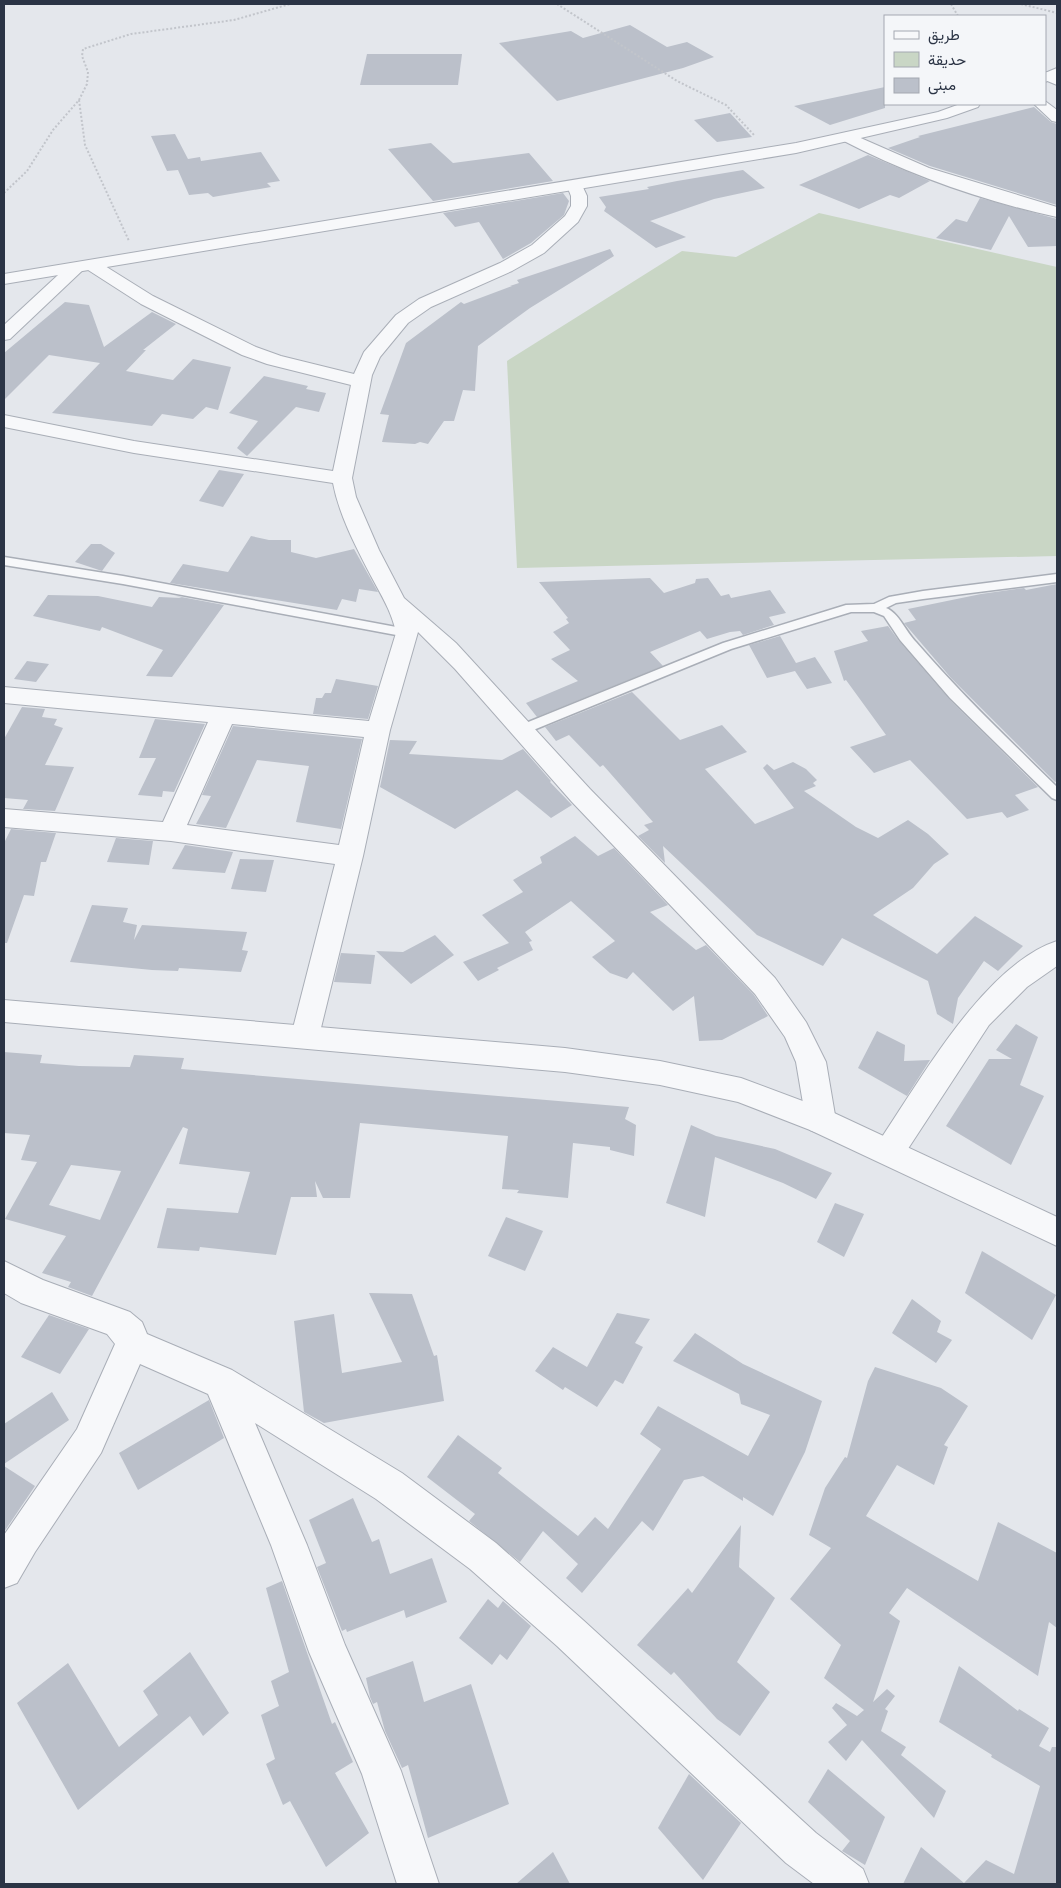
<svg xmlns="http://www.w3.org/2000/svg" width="1061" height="1888" viewBox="0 0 1061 1888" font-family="'IBM Plex Sans',Vazirmatn,sans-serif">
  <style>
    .green { fill: #c9d6c5 }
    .building { fill: #bbc0ca; fill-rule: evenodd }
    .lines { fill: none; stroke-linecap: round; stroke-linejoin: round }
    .service-casing { stroke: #a9aeb7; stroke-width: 3 }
    .minor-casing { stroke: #a9aeb7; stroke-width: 2 }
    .tertiary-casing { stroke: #a9aeb7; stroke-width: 2 }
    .path { stroke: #c2c5cb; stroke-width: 2; stroke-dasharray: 2 2; stroke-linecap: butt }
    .service { fill: #f7f8fa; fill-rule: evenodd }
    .minor { fill: #f7f8fa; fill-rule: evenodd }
    .tertiary { fill: #f7f8fa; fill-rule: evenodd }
  </style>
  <rect width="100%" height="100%" fill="#e4e7ec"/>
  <polygon class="green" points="819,213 1057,267 1057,556 517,568 507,361 682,251 736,257"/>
  <g class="building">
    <polygon points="630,25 667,47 687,42 714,57 683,68 557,101 499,43 571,31 583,38"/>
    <polygon points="367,54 462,54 458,85 360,85"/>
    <polygon points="885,87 885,108 830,125 794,106"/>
    <polygon points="1034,107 1051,122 1057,124 1057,205 930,166 888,148 920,137 918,136"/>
    <polygon points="730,113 752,137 717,142 694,120"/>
    <polygon points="175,134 188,159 200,157 201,161 261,152 280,181 267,183 271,187 213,197 208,193 189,195 178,170 167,171 151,136"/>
    <polygon points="431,143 453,163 529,153 553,181 433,201 388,149"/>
    <polygon points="868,155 930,181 899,198 890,195 859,209 799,185"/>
    <polygon points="743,170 765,188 714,199 650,221 686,237 656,248 604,211 606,207 599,197 649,189 647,187 677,181"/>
    <polygon points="563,193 569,201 564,215 531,243 503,259 479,222 455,227 443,213"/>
    <polygon points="980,198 1057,219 1057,246 1028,247 1009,216 991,250 936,238 956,219 967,222"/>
    <polygon points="610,249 614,256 530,308 478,346 475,391 463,390 454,421 444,421 428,444 420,442 415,444 382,442 389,415 380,414 406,343 461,302 464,304 512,286 510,286 519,283 517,280"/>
    <polygon points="65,302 89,305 104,347 152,312 176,324 143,350 146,350 126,371 173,380 193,359 231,367 218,410 206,407 193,419 162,414 152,426 52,413 100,363 49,355 4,400 4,353"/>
    <polygon points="264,376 308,386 306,389 326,393 319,412 296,407 247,456 237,448 258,421 229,413"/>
    <polygon points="219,470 244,474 223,507 199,501"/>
    <polygon points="251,536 269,540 291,540 291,552 316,558 354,549 378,592 359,589 356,602 342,599 337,610 170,583 183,564 228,572"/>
    <polygon points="91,544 101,544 115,553 102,571 75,562"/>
    <polygon points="650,578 664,593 695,583 696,579 708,578 721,596 729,594 731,598 770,590 786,613 769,617 774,625 743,635 740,631 730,632 707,639 700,631 650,652 663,666 537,717 526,703 578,681 551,659 570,650 553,632 569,623 566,619 568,618 539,582"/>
    <polygon points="1057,584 1057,781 1055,782 951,678 904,623 916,620 908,609 981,594 1024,588 1026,590"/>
    <polygon points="48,595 98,596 152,607 159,597 182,598 176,596 224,605 172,677 146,676 163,650 102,627 100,631 33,616"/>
    <polygon points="888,626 899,641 949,699 1038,787 1015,795 1029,810 1007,818 1002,812 967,819 910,760 874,773 850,747 886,735 846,680 844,681 834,651 868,641 861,631"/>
    <polygon points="780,636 796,663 815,657 832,683 807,689 795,671 767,678 749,645"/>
    <polygon points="27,661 49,664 36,682 14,679"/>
    <polygon points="336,679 378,686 368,719 313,714 316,698 322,698 325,693 331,693"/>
    <polygon points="632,692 680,740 722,725 747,752 705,769 755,824 794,808 763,768 767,764 774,770 793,762 806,769 817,780 813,783 816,786 804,791 856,827 878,838 908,820 928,834 949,854 934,864 913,888 873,915 937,954 975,916 1023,946 998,971 984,961 958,998 953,1024 937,1014 928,981 842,938 823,966 757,935 663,846 665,863 638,836 649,830 644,825 653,822 603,765 600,767 569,735 556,741 545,727"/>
    <polygon points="22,707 45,709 42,717 57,719 54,725 63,728 45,765 74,767 55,811 23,809 28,800 4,798 4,739"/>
    <polygon points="155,719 205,724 174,792 163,791 162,797 138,795 156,758 139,758"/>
    <polygon points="233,726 362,739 341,829 296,822 309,766 257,760 226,828 196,824 211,796 202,795"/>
    <polygon points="390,740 417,741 409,754 502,760 523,749 551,781 550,782 572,805 551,818 517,790 455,829 380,787"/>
    <polygon points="11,829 56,833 46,862 41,862 34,896 24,895 7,943 4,943 4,843"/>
    <polygon points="575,836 598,856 614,848 668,905 650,912 696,950 706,945 754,995 768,1016 722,1040 699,1041 694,996 673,1011 633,972 627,979 610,973 592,957 615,941 571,901 525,932 532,941 529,942 533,950 497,968 499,970 478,981 463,962 509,943 482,915 523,892 513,880 542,863 540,857"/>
    <polygon points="116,838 153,841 149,865 107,862"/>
    <polygon points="185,845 233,852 225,873 172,869"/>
    <polygon points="240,859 274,860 266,892 231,889"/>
    <polygon points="92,905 128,908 123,922 137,925 134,940 142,925 247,932 242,950 248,951 241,972 179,968 178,971 152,970 70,962"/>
    <polygon points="435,935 454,955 411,984 376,951 403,952"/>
    <polygon points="341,953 375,955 371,984 334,982"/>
    <polygon points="1016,1024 1038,1037 1020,1085 1044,1096 1011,1165 946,1126 989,1059 1012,1059 996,1050"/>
    <polygon points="877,1031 905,1045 904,1061 930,1060 907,1096 858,1068"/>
    <path d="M4,1052L42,1055L40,1063L79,1066L130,1067L134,1055L184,1058L181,1069L629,1107L625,1119L636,1125L634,1156L610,1150V1147L573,1143L568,1198L517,1193L519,1190L502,1189L508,1136L360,1123L350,1198H323L315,1181L317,1197H291L276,1255L200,1247L199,1251L157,1248L167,1208L238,1213L250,1172L179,1164L188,1129L183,1127L92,1296L68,1287L71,1282L42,1273L66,1236L5,1219L37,1162L21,1160L30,1135L4,1133ZM71,1165L121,1171L100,1220L49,1205Z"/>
    <polygon points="691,1125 716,1136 775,1149 832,1173 816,1199 783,1183 715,1157 705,1217 666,1203"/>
    <polygon points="835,1203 864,1214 844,1257 817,1242"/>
    <polygon points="506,1217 543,1231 525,1271 488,1256"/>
    <polygon points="982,1251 1056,1295 1032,1340 965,1293"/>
    <polygon points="369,1293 412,1294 434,1356 437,1355 444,1401 324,1423 304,1412 294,1321 334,1314 342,1373 402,1362"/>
    <polygon points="912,1299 941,1321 937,1332 952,1340 936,1363 892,1333"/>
    <polygon points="617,1313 650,1319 635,1343 643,1347 623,1384 615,1380 597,1407 565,1387 563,1390 535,1371 553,1347 587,1367"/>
    <polygon points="49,1315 89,1329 60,1374 21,1357"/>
    <polygon points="695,1333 743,1364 822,1401 805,1452 773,1516 743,1497 743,1501 703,1476 684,1480 653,1531 642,1521 582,1593 566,1578 578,1564 543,1531 520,1562 469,1521 475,1514 427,1477 458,1435 502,1468 498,1473 578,1536 595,1517 608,1529 661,1449 640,1434 658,1406 748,1456 770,1415 741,1404 739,1394 673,1361"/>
    <polygon points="875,1367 941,1388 968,1406 944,1445 948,1447 934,1485 897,1465 866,1516 978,1581 998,1522 1057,1553 1057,1628 1049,1622 1038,1676 907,1588 889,1613 900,1621 873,1702 887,1689 895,1696 885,1709 888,1711 881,1731 906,1747 901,1755 946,1791 934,1818 862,1740 846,1761 828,1742 847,1725 832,1708 836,1703 857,1716 864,1710 824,1678 841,1645 790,1599 831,1548 809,1535 825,1488 845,1457 847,1458 868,1381"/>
    <polygon points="52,1392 69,1420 4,1464 4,1424"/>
    <polygon points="209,1400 224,1438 138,1490 119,1453"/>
    <polygon points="4,1466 35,1486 4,1532"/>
    <polygon points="353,1498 372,1542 379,1539 390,1574 432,1558 447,1602 406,1618 404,1610 347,1632 346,1629 342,1631 317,1567 326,1563 309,1520"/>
    <polygon points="741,1525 739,1567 775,1598 737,1662 770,1692 740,1736 717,1719 674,1672 671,1675 637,1645 688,1588 692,1593"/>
    <polygon points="282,1581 332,1724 335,1722 353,1762 335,1773 369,1833 326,1867 290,1801 283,1805 266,1764 275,1759 261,1715 279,1706 271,1681 289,1672 266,1588"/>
    <polygon points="488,1599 498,1608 503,1601 531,1626 507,1660 500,1654 492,1665 459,1638"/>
    <polygon points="190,1652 229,1713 203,1736 190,1716 78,1810 17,1703 68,1663 119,1747 158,1715 143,1691"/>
    <polygon points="413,1661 424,1702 471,1684 509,1804 428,1838 408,1765 402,1768 385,1731 377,1702 373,1704 370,1697 366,1678"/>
    <polygon points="959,1666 1018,1711 1019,1709 1049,1728 1039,1746 1050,1752 1052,1747 1057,1747 1057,1884 903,1884 921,1847 964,1883 986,1860 1014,1874 1040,1786 991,1757 992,1755 939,1722"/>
    <polygon points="828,1769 885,1817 865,1865 842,1851 850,1841 808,1802"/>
    <polygon points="689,1774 741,1823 703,1880 658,1828"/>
    <polygon points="553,1852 570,1884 516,1884"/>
  </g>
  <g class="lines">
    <g class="service-casing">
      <g id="service">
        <polygon points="4,557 123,576 407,629 413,633 407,637 123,584 4,565"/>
        <path d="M1057,574V582L923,599L896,603L886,608C899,613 906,632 916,642C960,693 1009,740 1057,787V800L1052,798L950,698L900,640L884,616L874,612H851L731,649L526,733L521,735L514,730L516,727L723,643L846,605L874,604L889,597L923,591Z"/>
      </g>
    </g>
    <g class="minor-casing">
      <g id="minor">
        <polygon points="1048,72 1057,75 1057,85 1045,80 1045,73"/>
        <polygon points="1045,101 1057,110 1057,122 1052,121 1034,104 1045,104"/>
        <path d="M847,132L929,168L1057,207V217C983,201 909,175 842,140L839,137Z"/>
        <path d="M575,181L581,183L587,196V206L578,222L544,253L512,271L431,307L408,323L380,357L372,375L352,478L356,497L379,550L404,598L456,643L590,789L775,978L806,1022L826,1062L836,1121L832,1130L821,1134L810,1130L806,1121L796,1062L785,1037L755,994L572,802L455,669L418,632L390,730L363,856L319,1036L315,1044L305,1048L295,1044L291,1036L335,864L171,841L4,827V809L163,822L208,722L4,703V687L369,721L396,633C392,612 381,595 371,576C356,547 339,515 333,483L134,453L4,427V415L134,441L333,471L351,385L267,364L242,355L141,304L85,268L10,339L4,340V325L71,263L83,264L91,260L97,261L153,296L256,347L281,356L354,374L364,352L396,315L419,299L500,263L532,245L565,216L571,206V196L567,186ZM232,724L364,737L339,845L187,825Z"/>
        <path d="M1057,941V966L1027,987L989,1025L900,1161L889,1165L878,1161L874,1152L878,1143C920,1081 984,965 1057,941Z"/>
        <polygon points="4,1261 43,1280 130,1312 142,1322 147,1334 232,1370 402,1473 496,1543 583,1620 816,1833 863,1869 869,1884 814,1884 786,1863 557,1646 470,1569 376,1499 255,1423 307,1545 345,1645 401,1771 439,1884 397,1884 362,1774 309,1652 271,1545 208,1394 140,1364 101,1453 35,1552 17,1583 4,1588 4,1535 77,1429 115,1344 107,1334 21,1303 4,1293"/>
      </g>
    </g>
    <g class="tertiary-casing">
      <g id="tertiary">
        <polygon points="1057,68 1057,77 1045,82 1045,73"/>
        <polygon points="960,104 980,104 978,107 947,118 796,153 4,284 4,274 796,143 938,112"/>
        <polygon points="4,1000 565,1048 660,1061 741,1078 832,1112 1057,1217 1057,1246 810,1130 738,1102 660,1085 565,1072 4,1022"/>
      </g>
    </g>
    <g class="path">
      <polyline points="557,4 677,81 726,105 755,136"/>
      <polyline points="951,4 958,16"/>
      <polyline points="1021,4 1057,13"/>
      <polyline points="79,100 85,145 129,241"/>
      <polyline points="4,193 27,171 53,130 79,100 87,84 88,72 82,56 83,49 131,34 234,20 290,4"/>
    </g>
    <use href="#service" class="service"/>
    <use href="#minor" class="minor"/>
    <use href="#tertiary" class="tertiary"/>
  </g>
  <rect width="1061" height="1888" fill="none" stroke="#2b3445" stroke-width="10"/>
  <rect x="884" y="15" width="162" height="90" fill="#f4f6f9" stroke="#a4a8b1"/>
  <rect x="894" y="31" width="25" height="8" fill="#f7f8fa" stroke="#a4a8b1"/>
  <text x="928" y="40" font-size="15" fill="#2b3445">طريق</text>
  <rect x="894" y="52" width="25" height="15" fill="#c9d6c5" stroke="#a4a8b1"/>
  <text x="928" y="65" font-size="15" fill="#2b3445">حديقة</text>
  <rect x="894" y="78" width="25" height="15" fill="#bbc0ca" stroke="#a4a8b1"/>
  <text x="928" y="90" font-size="15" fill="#2b3445">مبنى</text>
</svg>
